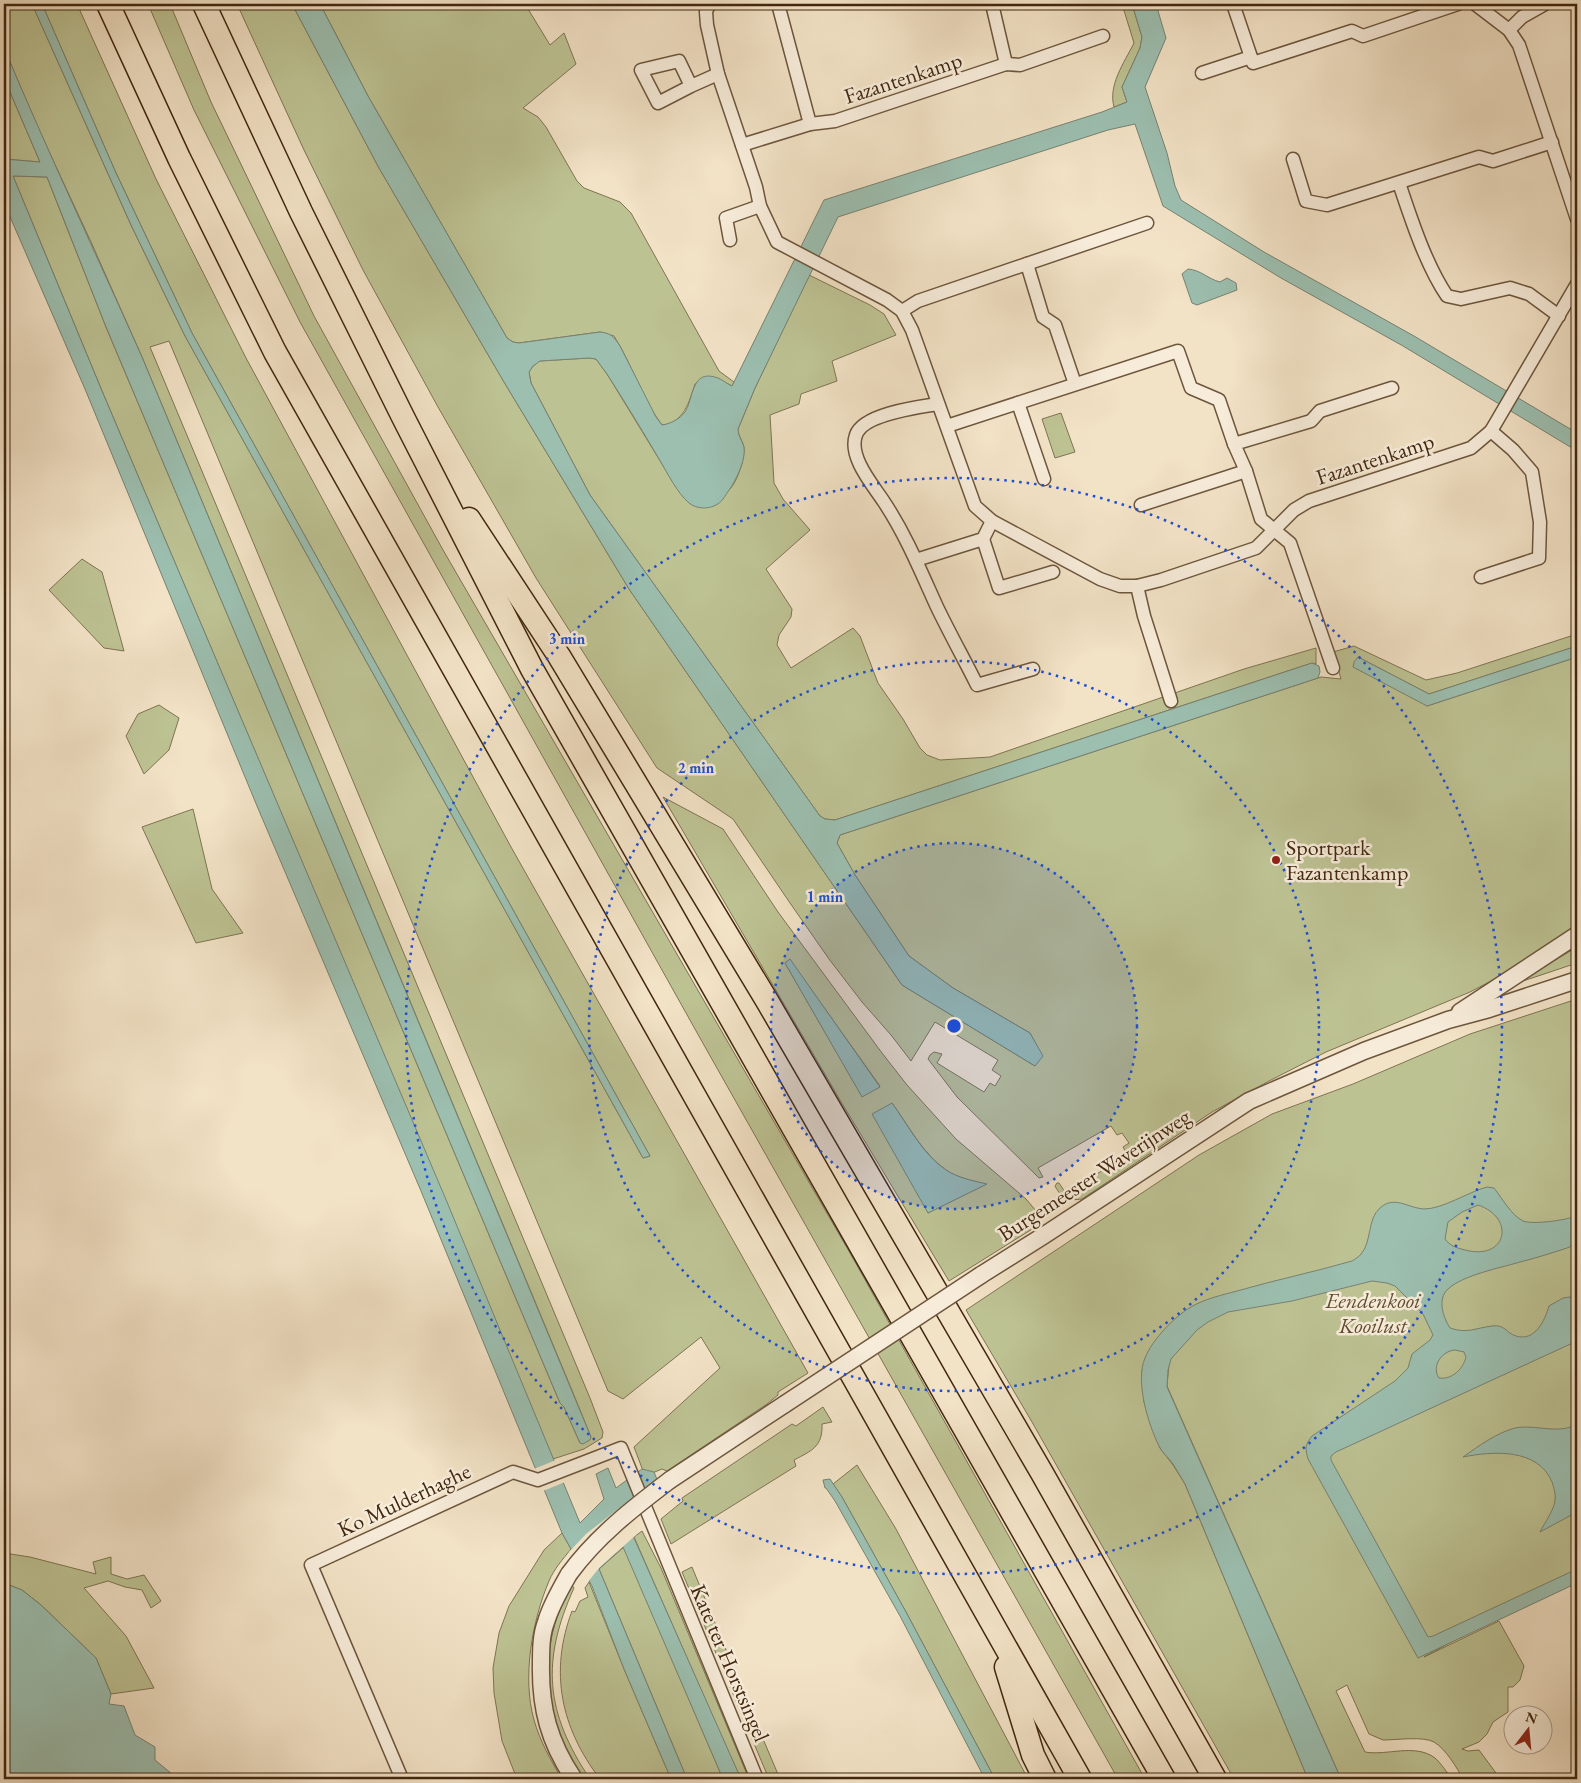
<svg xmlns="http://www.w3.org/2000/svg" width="1581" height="1783" viewBox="0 0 1581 1783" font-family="'EB Garamond',serif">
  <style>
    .green { fill: #bdc293; stroke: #7f7451; fill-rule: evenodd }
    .water { fill: #9cbfb0; stroke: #788270; fill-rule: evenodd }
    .pier { fill: #f2e2c6 }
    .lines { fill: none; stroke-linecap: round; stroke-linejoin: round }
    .minor-casing { stroke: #6d563d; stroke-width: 15 }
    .tertiary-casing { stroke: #6d563d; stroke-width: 19 }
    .motorway-casing { stroke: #41270f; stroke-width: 25 }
    .minor { stroke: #f7ecda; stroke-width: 12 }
    .tertiary { stroke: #f7ecda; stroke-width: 16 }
    .motorway { stroke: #f2e2c6; stroke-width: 22 }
    .tertiary-bridge-casing { stroke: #6d563d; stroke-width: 19; stroke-linecap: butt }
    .tertiary-bridge { stroke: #f7ecda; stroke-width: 16 }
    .ring { fill: none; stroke: #1d4ed8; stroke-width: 2.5; stroke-dasharray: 2.5 5 }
    .poi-dot { fill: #8f2418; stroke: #f7ecda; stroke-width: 2 }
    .labels { text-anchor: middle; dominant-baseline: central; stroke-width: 5; stroke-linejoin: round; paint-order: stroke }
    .street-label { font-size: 22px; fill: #41270f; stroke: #f7ecda }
    .poi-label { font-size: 22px; fill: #41270f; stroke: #f7ecda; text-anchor: start }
    .park-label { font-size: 22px; font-style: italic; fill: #604e30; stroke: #f7ecda }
    .centre { fill: #1d4ed8; stroke: #f7ecda; stroke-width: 2.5 }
    .ring-label { font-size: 15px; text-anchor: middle; font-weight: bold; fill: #1d4ed8; stroke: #f7ecda; stroke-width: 5; stroke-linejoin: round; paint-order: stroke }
  </style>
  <rect width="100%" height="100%" fill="#f2e2c6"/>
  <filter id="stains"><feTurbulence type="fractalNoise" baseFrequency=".004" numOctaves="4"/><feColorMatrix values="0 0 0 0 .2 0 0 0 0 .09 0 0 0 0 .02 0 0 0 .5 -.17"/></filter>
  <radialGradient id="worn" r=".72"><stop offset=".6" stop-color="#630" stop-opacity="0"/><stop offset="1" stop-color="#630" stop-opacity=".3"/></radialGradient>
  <g class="green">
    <polygon points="4,4 32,4 131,225 185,336 643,1158 650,1156 192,333 116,173 42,4 77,4 156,179 246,358 511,847 808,1373 778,1392 778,1395 767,1404 667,1471 662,1469 645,1476 634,1447 720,1368 701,1337 623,1399 608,1391 169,341 150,347 590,1398 603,1432 602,1438 584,1449 553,1459 378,1041 102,391 13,176 47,177 106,327 560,1403 564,1407 580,1443 591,1437 571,1388 142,357 91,242 38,128 4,48"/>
    <polygon points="148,4 170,4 211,102 314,316 443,550 850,1253 1145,1779 1118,1779 700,1038 300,322 194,110"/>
    <path d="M237,4H292L379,168L504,382L629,589L902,985L1035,1066L1037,1047L1030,1033L953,988L909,956L855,875L837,843L840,835L1321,677L1341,679L1333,652L1354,646L1426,680L1457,673L1577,634V646L1429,694L1358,657L1427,706L1577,657V928L1520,966L1470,992L1326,1052L1269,1081L1212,1112L1082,1199C1068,1201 1062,1199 1055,1186L1057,1183H1059L1065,1192L1128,1156L1123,1147L1129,1143L1122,1133L1117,1135L1111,1126L1038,1168L1043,1177L1039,1178L957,1097L928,1059L930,1055L934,1052L942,1054L937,1063L984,1092L990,1083L995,1086L1001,1076L992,1070L998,1060L935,1022L911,1061L891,1035L862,1002L829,959L790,903L733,819L657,768L536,578L438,407L363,270L304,150Z"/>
    <path d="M320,4H525L550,45L564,33L576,64L523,108L538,117L546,127L577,181L584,188L620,202L631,213L719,371L734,382L732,386C715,377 712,375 695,384C689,402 684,423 662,425C642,399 632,364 614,336L600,332L519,343L513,342L507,338L368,96Z"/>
    <path d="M1122,4H1132L1142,37L1140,48L1122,87L1127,102L1114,107C1108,85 1124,63 1134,43Z"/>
    <polygon points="4,78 40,162 4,159"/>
    <path d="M809,275L870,305L884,314L896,335L832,361L837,381L801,394L799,404L770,415L774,483L783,499L810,530L766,569L792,609L791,617L779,635L777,645L791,668L853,628L860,636L878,683L903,719L920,748L927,755L940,760L990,757L1244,669L1316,648V664L1312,663L835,820L825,819L820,816L590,495L531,383L529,372L533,366L539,361L589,358L596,359L607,374L673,482L690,503L698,507C707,503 724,496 730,489C737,482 745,458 744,448C743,441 738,436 738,429L755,388Z"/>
    <polygon points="1061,413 1075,452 1055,458 1042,419"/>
    <polygon points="82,559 102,572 124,651 104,648 49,590"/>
    <polygon points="159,705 179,718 169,750 144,774 126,736 138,714"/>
    <path d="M663,797L723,829L778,912L882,1053L907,1085L956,1139L1026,1199L1037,1212V1226L949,1281L840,1100ZM790,960L880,1086L862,1096L785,963ZM892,1103C908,1125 923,1154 946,1170C957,1178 973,1181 986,1184L928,1213Z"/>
    <polygon points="193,809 212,889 243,933 196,943 142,827"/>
    <polygon points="1577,947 1577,963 1517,983"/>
    <path d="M1577,999V1573L1424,1657L1499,1621L1524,1666L1520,1680L1513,1687H1508V1712L1493,1722L1487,1734L1479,1742L1462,1749L1468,1751L1479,1750L1496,1773V1779H1463C1457,1768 1446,1749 1434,1742C1423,1736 1396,1740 1383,1740L1369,1734L1347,1685L1336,1691L1365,1752C1387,1756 1415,1743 1435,1758C1441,1763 1447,1773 1452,1779H1341L1167,1386L1169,1364L1142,1370L1144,1402L1160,1448L1173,1465L1185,1484L1308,1779H1234L1032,1422L966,1310L1199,1155L1272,1114L1353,1084L1470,1034Z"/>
    <path d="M823,1407L832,1422L822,1424C823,1447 811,1451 794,1460L796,1466L671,1544L661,1519L683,1501L682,1498L792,1424L796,1426Z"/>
    <polygon points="857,1465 896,1529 1028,1779 995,1779 906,1612 842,1497 833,1484"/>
    <polygon points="642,1531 661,1568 749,1779 741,1779 725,1745 634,1537"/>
    <path d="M562,1533L571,1549C563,1559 554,1569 549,1581C532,1621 522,1678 534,1720C540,1741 551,1761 562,1779H517L502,1741L494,1693L493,1668L499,1633L509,1606L544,1550Z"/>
    <polygon points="624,1547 723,1779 687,1779 599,1569"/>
    <polygon points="4,1553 30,1557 96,1574 93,1562 111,1557 111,1574 127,1579 144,1575 161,1601 151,1608 142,1590 125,1587 108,1581 84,1588 126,1636 154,1688 111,1694 96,1658 41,1605 22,1590 4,1583"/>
    <polygon points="692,1567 729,1657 724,1659 718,1658 682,1572"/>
    <path d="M589,1582L624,1669L671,1779H600C561,1728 549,1672 572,1611L575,1612L580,1601L588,1597L585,1588Z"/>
    <path d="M572,1585L574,1588C541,1661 545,1712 590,1779H585C575,1766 565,1752 559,1736C544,1696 544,1650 560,1609C563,1601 568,1593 572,1585Z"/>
    <polygon points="738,1680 780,1779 769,1779 730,1687 733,1682"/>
  </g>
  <g class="water">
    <polygon points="32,4 42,4 116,173 192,333 650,1156 643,1158 185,336 131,225"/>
    <path d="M292,4H320L368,96L507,338L513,342L519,343L600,332C611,333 614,337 620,346L656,417L662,425C670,424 680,419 685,412C694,398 691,368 718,378C723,380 727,384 732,386L824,200L1102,112L1127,102L1122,87L1140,48L1142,37L1132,4H1156L1166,38L1145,87L1167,153L1175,186L1181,200L1264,252L1414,336L1577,433V451L1403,346L1281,278L1163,206L1135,124L1108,130L838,217L755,388L738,429C738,436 742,440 744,447C746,464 733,485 723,499C716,509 699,511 689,503C677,493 667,472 659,459C642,430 625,402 607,374L596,359L589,358L540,361L533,366L529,372L531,383L590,495L820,816L825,819L835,820L1312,663L1319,666L1320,672L1318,678L840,835L837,843L855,875L909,956L953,988L1030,1033L1043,1056L1035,1066L902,985L629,589L504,382L379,168Z"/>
    <path d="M4,48C48,152 96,254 142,357L591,1437L590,1440L583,1444L580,1443L564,1407L560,1403L106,327L47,177L13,176L102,391L447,1202L580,1523L604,1499L596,1474L608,1468L616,1488L642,1469L654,1472L658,1482L622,1511L741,1779H723L623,1547L599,1569L687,1779H671L624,1669L592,1586L562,1533L421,1191L257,806L85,389L4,203V159L40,162L4,78Z"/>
    <path d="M1188,269C1201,270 1208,279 1220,282L1227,278L1236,283L1237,290L1197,305L1192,303L1182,274Z"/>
    <polygon points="1577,646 1577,657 1427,706 1353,667 1354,662 1358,657 1429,694"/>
    <polygon points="790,959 880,1087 862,1097 785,963"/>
    <path d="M892,1103C908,1125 923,1155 946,1170C958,1178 974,1181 987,1184L928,1213L872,1114Z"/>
    <path d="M1487,1187L1494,1188C1502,1198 1511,1215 1523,1221C1533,1225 1566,1220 1577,1216V1244L1567,1248C1552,1253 1536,1258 1520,1262C1500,1268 1463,1275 1448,1289C1437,1299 1443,1317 1450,1328C1468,1334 1475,1328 1492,1326C1505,1324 1506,1333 1516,1336C1535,1342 1545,1320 1549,1306L1563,1298L1577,1296V1341L1336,1452L1331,1456V1460L1428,1637L1433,1636L1577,1569V1583L1418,1658L1308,1459C1305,1448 1305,1445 1312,1436L1395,1381L1408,1368L1412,1354L1430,1340L1433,1335L1423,1314L1395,1286L1387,1283L1372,1281L1292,1301L1228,1312L1208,1322L1197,1330L1171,1359L1168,1370L1167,1387L1341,1779H1308L1185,1484C1181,1477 1177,1471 1173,1464C1169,1458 1162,1453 1159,1446C1148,1424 1135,1381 1145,1358C1152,1340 1174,1317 1191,1307C1204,1299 1222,1295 1237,1291C1275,1280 1314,1272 1352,1261C1355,1259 1359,1257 1361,1254C1372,1242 1367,1219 1380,1208C1394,1195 1408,1208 1424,1209C1443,1209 1468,1192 1487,1187ZM1478,1205C1516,1218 1507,1261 1465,1250C1457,1248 1450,1246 1445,1239L1448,1222L1462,1212ZM1455,1350L1464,1352L1466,1357C1463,1369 1452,1380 1439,1378C1431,1366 1442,1351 1455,1350Z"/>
    <path d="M1577,1424V1512L1540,1532C1545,1522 1553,1512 1555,1501C1556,1494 1554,1488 1552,1482C1538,1448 1493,1451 1463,1457C1479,1446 1496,1433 1515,1428C1535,1424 1559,1435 1577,1424Z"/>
    <polygon points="830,1479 842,1497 906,1612 995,1779 985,1779 900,1616 835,1501 826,1488 825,1488 823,1480"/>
    <polygon points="4,1583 22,1590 41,1605 96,1658 111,1694 109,1704 124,1706 135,1735 155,1747 155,1760 178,1779 4,1779"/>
  </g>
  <g class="pier">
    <polygon points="556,1460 565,1482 543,1491 534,1469"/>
    <polygon points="659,1477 660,1482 625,1511 636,1535 600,1567 587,1583 569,1552 586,1534"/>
  </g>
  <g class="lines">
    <g class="minor-casing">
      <g id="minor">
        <polyline points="709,4 706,12 707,25 718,74 756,187 760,206 777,242 887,300 902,311 912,330 975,506 992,521 1100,579 1120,586 1137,586 1161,580 1256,548 1294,510 1309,501 1471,448 1491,431 1577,284"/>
        <polyline points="778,4 810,124"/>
        <polyline points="992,4 1006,64"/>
        <polyline points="1233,4 1253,63 1352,31 1363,36 1458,4"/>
        <polyline points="1475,4 1509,30 1519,45 1577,219"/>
        <polyline points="1509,30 1522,17 1545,4"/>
        <polyline points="1202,73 1251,57"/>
        <polyline points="691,86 679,61 641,70 658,103 691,86 718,74"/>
        <polyline points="742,145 810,124 835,121 1006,64 1020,65 1103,36"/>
        <polyline points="1293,159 1306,201 1327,205 1479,157 1493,161 1552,142"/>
        <path d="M1399,183C1411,219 1426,265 1447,296L1461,299L1510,288L1529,294L1559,316"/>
        <polyline points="730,240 726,218 760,206"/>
        <polyline points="1027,264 1043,317 1055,325 1075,384"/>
        <polyline points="902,311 918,301 1147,223"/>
        <polyline points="1018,403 1044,479"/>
        <path d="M938,404C918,407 863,414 856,435C848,457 873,485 884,502C906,535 921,572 937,607C950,634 964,659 977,685L1033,669"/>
        <polyline points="947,426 1178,351 1191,388 1219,400 1234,444 1246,471 1261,519 1290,543 1333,668"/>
        <polyline points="1234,444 1311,421 1320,411 1392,388"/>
        <polyline points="1141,505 1246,471"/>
        <polyline points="983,539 999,588 1053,572"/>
        <polyline points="916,560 983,539 992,521"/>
        <polyline points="1481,577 1539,558 1540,522 1532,472 1513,450 1491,431"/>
        <polyline points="1137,586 1144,616 1171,701"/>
        <polyline points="402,1779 311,1565 513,1472 538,1480 621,1448 757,1779"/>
      </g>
    </g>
    <g class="tertiary-casing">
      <g id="tertiary">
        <polyline points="1460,1012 1577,935"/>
        <polyline points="981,1275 1043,1236 1249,1101 1364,1051 1448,1020 1489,1009 1577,980"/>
        <polyline points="670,1480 785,1404"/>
        <path d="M569,1574C560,1590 551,1605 546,1622C541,1635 541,1650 541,1664C540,1708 549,1742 574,1779"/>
      </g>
    </g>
    <g class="motorway-casing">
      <g id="motorway">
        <polyline points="108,4 179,158 275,352 1080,1779"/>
        <polyline points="204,4 301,212 404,419 532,669 1164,1779"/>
        <polyline points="469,519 559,656 766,999 1042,1473 1215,1779"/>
        <polyline points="1006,1667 1033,1755 1045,1779"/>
      </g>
    </g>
    <use href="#minor" class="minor"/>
    <use href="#tertiary" class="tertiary"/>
    <use href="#motorway" class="motorway"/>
    <g class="tertiary-bridge-casing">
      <g id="tertiary-bridge">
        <polyline points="785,1404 981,1275"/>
        <path d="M569,1574C597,1536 633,1508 670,1480"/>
      </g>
    </g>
    <use href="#tertiary-bridge" class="tertiary-bridge"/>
  </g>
  <circle cx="954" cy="1026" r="183" fill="#1d4ed8" fill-opacity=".12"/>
  <g class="ring">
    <circle cx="954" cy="1026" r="183"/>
    <circle cx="954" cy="1026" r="365"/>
    <circle cx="954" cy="1026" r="548"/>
  </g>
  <circle class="poi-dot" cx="1276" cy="860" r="5"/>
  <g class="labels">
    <g class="street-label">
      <text transform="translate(903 78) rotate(-18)">Fazantenkamp</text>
      <text transform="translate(1375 459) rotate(-18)">Fazantenkamp</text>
      <text transform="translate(1094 1175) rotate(-33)">Burgemeester Waverijnweg</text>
      <text transform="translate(404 1500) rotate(-25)">Ko Mulderhaghe</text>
      <text transform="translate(730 1663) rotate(67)">Kate ter Horstsingel</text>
    </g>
    <g class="poi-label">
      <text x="1286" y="847">Sportpark<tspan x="1286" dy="25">Fazantenkamp</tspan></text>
    </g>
    <g class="park-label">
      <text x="1373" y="1300">Eendenkooi<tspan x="1373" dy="25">Kooilust</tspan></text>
    </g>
  </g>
  <circle cx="954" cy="1026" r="8" class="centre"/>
  <g class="ring-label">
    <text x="567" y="644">3 min</text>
    <text x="696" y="773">2 min</text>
    <text x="825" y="902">1 min</text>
  </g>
  <rect width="1581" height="1783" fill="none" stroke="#f2e2c6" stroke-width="20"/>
  <rect x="5" y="5" width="1571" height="1773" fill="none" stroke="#41270f" stroke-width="2.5"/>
  <rect x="10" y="10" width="1561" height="1763" fill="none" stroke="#41270f"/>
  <g transform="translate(1528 1730) rotate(16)"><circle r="24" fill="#f7ecda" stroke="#ae9d89"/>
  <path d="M0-4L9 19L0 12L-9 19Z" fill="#8f2418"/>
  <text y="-8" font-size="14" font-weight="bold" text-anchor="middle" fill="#41270f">N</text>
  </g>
  <rect width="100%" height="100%" filter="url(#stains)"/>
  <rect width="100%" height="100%" fill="url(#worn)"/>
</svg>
